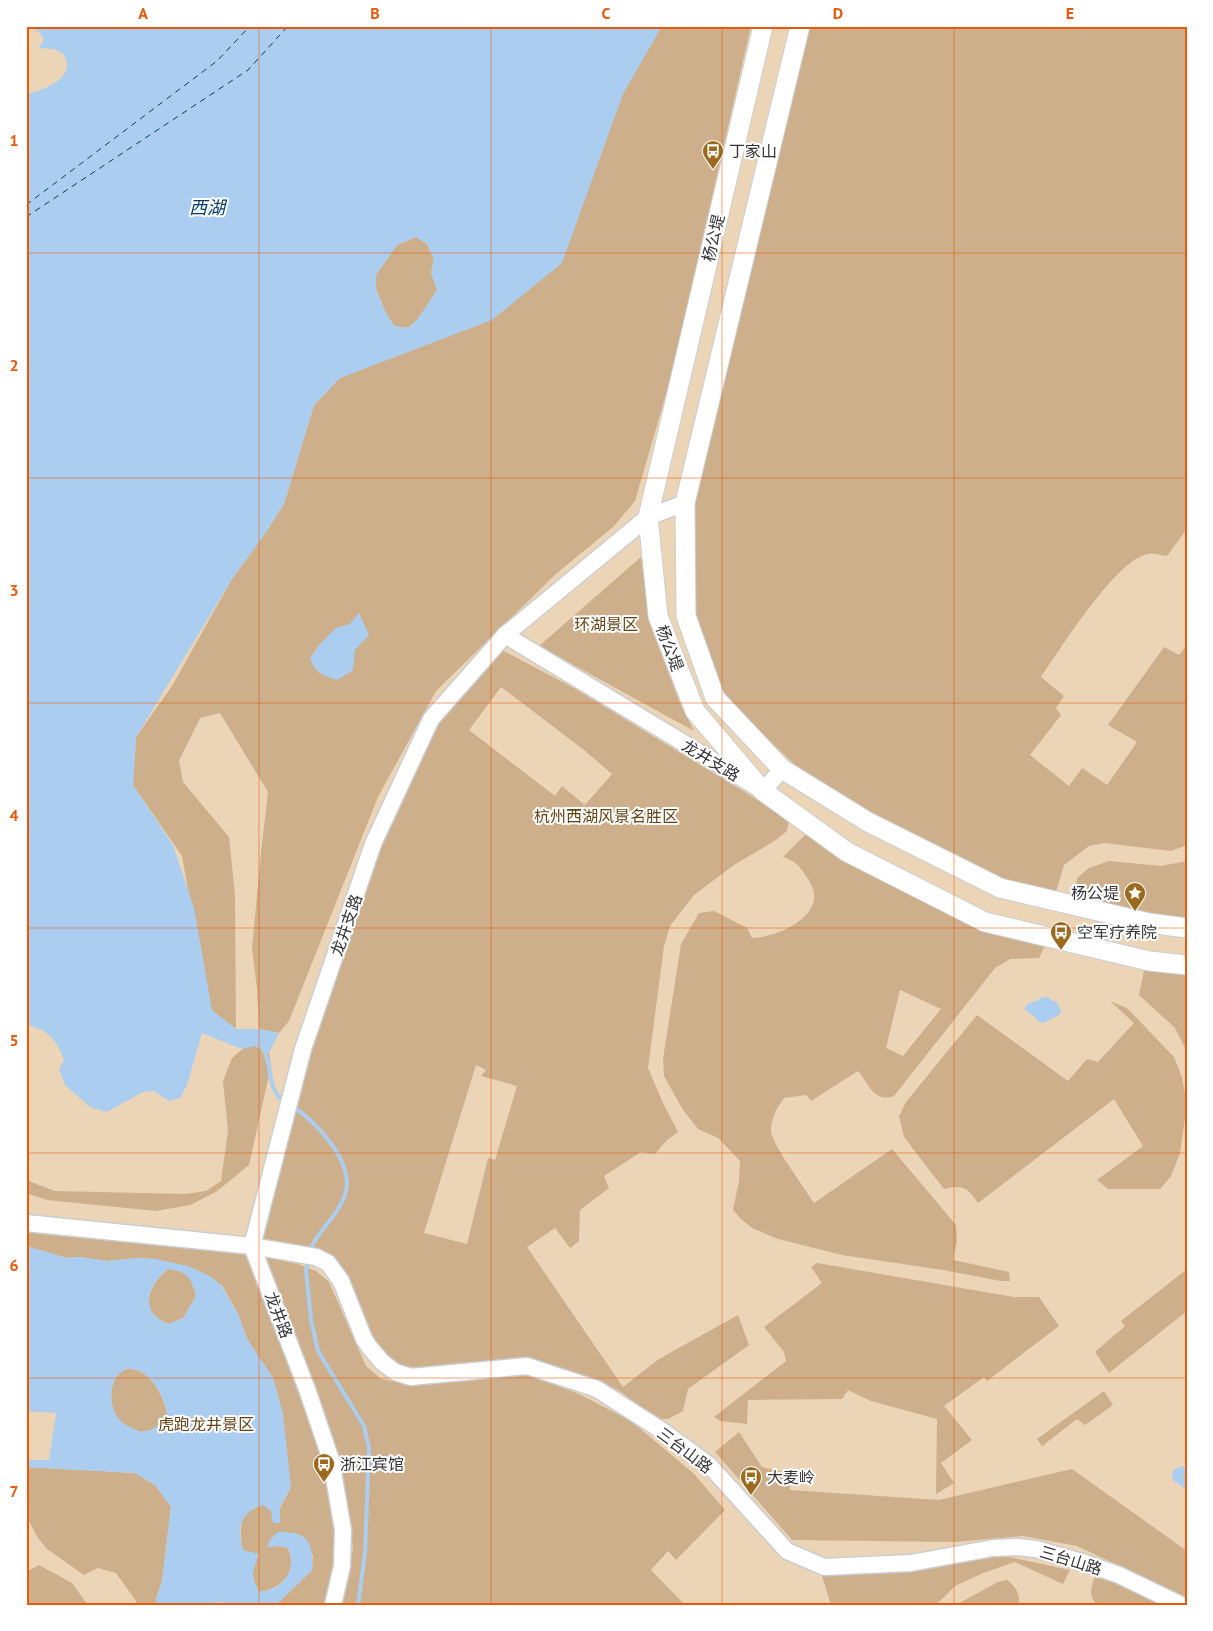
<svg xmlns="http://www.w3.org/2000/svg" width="1213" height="1631" viewBox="0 0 1213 1631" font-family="'PT Sans','Noto Sans SC',sans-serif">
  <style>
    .green { fill: #ecd4b7 }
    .forest { fill: #cdb08b; fill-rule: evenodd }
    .water { fill: #abcef0; fill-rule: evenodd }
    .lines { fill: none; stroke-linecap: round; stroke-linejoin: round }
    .stream { stroke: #abcef0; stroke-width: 4 }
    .ferry { stroke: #033c66; stroke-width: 1; stroke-dasharray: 6 5; stroke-linecap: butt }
    .tertiary-casing { stroke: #caced1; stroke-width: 19 }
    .secondary-casing { stroke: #caced1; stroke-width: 21 }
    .tertiary { stroke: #fff; stroke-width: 16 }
    .secondary { stroke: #fff; stroke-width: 19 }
    .grid { fill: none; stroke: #e8590c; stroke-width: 1; stroke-opacity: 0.55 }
    .labels { text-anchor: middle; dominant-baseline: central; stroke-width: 4; stroke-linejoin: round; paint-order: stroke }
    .poi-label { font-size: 16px; fill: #323435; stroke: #fff; text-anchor: start }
    .street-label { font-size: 16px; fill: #323435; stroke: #fff }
    .park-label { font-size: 16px; fill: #604215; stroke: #fff }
    .water-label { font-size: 18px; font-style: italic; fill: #033c66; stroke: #fff }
    .neatline { fill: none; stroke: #e8590c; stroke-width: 2 }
    .grid-label { font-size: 16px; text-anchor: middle; font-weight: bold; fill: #e8590c }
  </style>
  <rect width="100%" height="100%" fill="#f4f8fb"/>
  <rect class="green" x="26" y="26" width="1161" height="1579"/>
  <g class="forest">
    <polygon points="657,26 751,26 671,377 635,501 613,527 557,573 436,691 378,797 289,1021 279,1033 259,1029 257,989 252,948 262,843 268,792 220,713 200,718 179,761 183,782 229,837 235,895 236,1029 219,1021 209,1006 182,856 133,785 136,737 172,686 232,579 264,535 284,504 314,405 340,378 503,306 612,105"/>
    <path d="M805,26H1187V529L1167,556C1161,556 1154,553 1148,554C1116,559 1060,650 1041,677L1064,696L1056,708L1061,715L1030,755L1069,786L1082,768L1107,785L1137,742L1108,725L1164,647L1179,655L1187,645V845L1171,851L1105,843L1089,846L1064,865L1056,892L1010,883L891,825L820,784L796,766L730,703L719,687L705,654L696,615L691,511Z"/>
    <polygon points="416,237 427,244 434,259 431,273 438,290 417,320 408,328 394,326 385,311 376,289 376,275 397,245"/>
    <polygon points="641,557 649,622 680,703 694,731 539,646"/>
    <path d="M502,650L574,688L789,819L787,831L776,840L734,865L694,895L670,926L664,946L648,1068L663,1103L678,1132L667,1140L655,1154L641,1152L604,1176L609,1188L580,1210L579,1241L570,1248L555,1228L527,1247L623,1387L659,1359L738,1315L749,1345L688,1389L683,1411L668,1419H655L641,1407L618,1390L584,1376L528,1358L440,1366L412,1370L394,1361L375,1344L348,1276L334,1258L318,1249L261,1239L309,1046L376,855L440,721ZM501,687L584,750L612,774L585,805L562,786L555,796L469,730ZM476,1065L486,1070L481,1076L517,1086L495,1160L488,1158L467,1244L424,1233Z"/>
    <path d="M807,833L1046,944L1039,958L1010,959L995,968L894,1096C874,1103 869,1084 858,1071L811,1101L806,1095L784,1098C777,1108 771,1118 771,1130C770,1142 806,1190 814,1203L892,1149L956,1225L957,1241L953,1260L1009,1272L1010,1281H1001L943,1270L842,1255L778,1239L752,1228L741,1219L733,1210L739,1181L740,1161L718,1138L698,1129L683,1110L664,1076L663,1059L681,944L699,913L714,911L747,928L752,938C780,937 832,913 808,879C799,865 798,863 783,857ZM900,990L941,1009L903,1056L886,1048Z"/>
    <polygon points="1109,861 1161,866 1187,861 1187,923 1074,898 1077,878 1089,868"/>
    <polygon points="1145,966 1187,972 1187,1052 1175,1028 1139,995"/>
    <path d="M1110,1001L1127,1008L1174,1057L1182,1077L1187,1104L1180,1153L1171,1176L1160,1189H1108L1097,1180L1143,1146L1114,1099L978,1203C968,1188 963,1184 944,1189L904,1137L899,1116L906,1102L977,1015L1068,1081L1087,1059L1098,1062L1134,1023Z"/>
    <polygon points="255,1046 269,1053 271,1066 249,1165 216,1192 190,1205 156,1211 47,1200 26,1193 26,1176 31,1182 55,1191 185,1194 206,1191 221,1181 228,1131 223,1081 232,1058 245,1047"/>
    <path d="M26,1229L248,1252C281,1337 322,1428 333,1519C335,1535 338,1552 335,1568C333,1580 328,1593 325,1605H276L312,1570L313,1555L271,1539L268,1547L280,1546L288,1548C298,1571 283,1588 260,1592C249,1576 253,1572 258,1555L243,1551C240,1537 238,1518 251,1509C254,1507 260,1506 263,1504L271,1511L280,1508L291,1487L273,1378L247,1339L238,1314L222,1285L155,1259L137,1258L108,1261L79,1257L67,1258L26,1246Z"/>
    <polygon points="266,1257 298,1264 316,1271 329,1282 366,1366 381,1379 418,1385 528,1375 577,1393 631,1421 693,1473 725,1510 676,1560 668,1551 651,1570 685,1605 341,1605 347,1585 353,1547 343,1487 335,1447"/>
    <polygon points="817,1263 1014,1297 1039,1297 1059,1326 987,1381 984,1377 944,1406 972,1440 941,1463 954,1483 936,1494 937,1419 871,1401 848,1390 842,1399 748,1400 747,1424 720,1421 714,1417 786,1361 784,1352 764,1327 822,1283 811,1267"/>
    <path d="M168,1269C188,1272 191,1277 196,1296L183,1318L169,1324C138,1313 147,1286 168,1269Z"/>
    <polygon points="1187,1269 1187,1311 1109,1373 1095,1352 1125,1326 1121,1321"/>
    <path d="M128,1368C131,1369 137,1370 140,1371C155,1379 168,1403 167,1419L151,1430L141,1432C135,1429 128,1427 123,1423C110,1414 107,1387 118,1375C120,1372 125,1370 128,1368Z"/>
    <polygon points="1104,1391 1113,1405 1085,1425 1077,1419 1042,1446 1037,1439"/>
    <polygon points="739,1432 762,1467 788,1473 790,1490 939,1500 1072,1469 1187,1551 1187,1598 1077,1546 1023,1536 954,1542 792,1540 715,1452"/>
    <polygon points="26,1467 135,1473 155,1485 171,1507 162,1581 156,1599 157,1605 136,1605 136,1601 116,1573 98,1568 84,1575 47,1549 38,1538 26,1516"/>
    <polygon points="1004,1556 1070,1570 1063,1584 1015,1562 983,1573 955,1586 936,1605 831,1605 821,1573"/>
    <polygon points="39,1565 72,1583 88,1605 26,1605 26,1572"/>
    <path d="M1095,1577L1121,1584L1163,1605H1097C1088,1596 1091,1587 1095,1577Z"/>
    <path d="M1007,1580C1016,1587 1020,1593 1019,1605H956L998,1582Z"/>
  </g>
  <g class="water">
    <path d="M26,26H662L623,94L562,263L492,320L340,378L314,405L284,504L264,535L232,579L136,737L133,785L173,845L194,908L212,1010L236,1029H259L279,1033L269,1053L255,1046L242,1049L202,1033L187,1085L180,1098L169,1101L154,1091L143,1092L107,1112L90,1107L65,1085L59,1069L64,1060C57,1040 48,1029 26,1025V94C39,92 67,81 67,66C68,63 65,58 64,55L54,49L39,48L44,39L38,31L31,28L26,31ZM416,237L427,244L434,259L431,273L437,290L417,320L408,328L394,326L385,311L376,290V275L397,245Z"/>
    <path d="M359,613L369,635L355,650L353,670L337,680C322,675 315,673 310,658L319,645L336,628L350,624Z"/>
    <path d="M1044,997H1048L1052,1001H1056L1061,1011L1060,1014L1044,1023L1039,1022C1036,1018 1029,1012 1025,1010L1026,1005Z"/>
    <path d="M26,1246L67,1258L79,1257L108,1261L137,1258L155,1259L188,1266L210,1276L221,1285L238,1314L247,1339L273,1378L283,1414L291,1487L280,1507V1523H273L271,1511L263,1505C239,1513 237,1528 243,1550L259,1554C253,1571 249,1576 260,1592C283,1589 298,1571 288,1548L280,1546L267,1547L271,1539L278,1532C307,1531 314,1541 312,1570L276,1605H237L218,1602L212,1605H157L156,1599L162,1581L171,1507L155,1485L135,1473L26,1467V1460H49L56,1413L26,1411ZM168,1269C188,1272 191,1277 196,1296L183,1318L169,1324C138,1313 147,1286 168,1269ZM128,1368C132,1369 137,1370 140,1371C155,1379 168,1402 167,1419L151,1430L141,1432C135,1429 128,1427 123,1423C110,1414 107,1387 118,1375C120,1372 125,1370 128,1368Z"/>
    <polygon points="1187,1465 1187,1490 1173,1480 1172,1472 1177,1468"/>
  </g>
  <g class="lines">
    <g class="stream">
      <path d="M262,1047C274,1063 265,1089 284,1101"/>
      <path d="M292,1106C315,1121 353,1160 346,1191C345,1196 341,1204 338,1209C330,1223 315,1235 310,1251"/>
      <polyline points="308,1260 306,1270 311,1320 318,1351 364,1426 369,1448 365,1553 358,1605"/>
    </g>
    <g class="ferry">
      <polyline points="26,205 217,61 250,26"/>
      <polyline points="26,217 248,70 288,26"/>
    </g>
    <g class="tertiary-casing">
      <g id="tertiary">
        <polyline points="505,635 763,791 782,769"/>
        <polyline points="26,1223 252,1246 316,1257 328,1263 341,1281 364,1339 370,1348 382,1362 395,1372 411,1377 527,1366 597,1389 664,1432 710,1466 787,1551 824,1567 911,1563 993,1548 1017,1547 1036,1549 1085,1563 1119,1575 1181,1605"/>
        <polyline points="252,1246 303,1049 373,844 431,719 505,635 648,517 685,503"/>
        <polyline points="252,1246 308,1392 331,1460 343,1530 342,1566 333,1605"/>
      </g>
    </g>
    <g class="secondary-casing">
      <g id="secondary">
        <polyline points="763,26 648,517 658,616 695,711 763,791 847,852 985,922 1149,961 1187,965"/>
        <polyline points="800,26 685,503 686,616 715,698 782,769 868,822 1000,888 1149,923 1187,928"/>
      </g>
    </g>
    <use href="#tertiary" class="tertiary"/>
    <use href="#secondary" class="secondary"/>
  </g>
  <path class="grid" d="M259,26V1605M491,26V1605M722,26V1605M954,26V1605M26,253H1187M26,478H1187M26,703H1187M26,928H1187M26,1153H1187M26,1378H1187"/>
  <defs>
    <g id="bus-pin" transform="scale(1.125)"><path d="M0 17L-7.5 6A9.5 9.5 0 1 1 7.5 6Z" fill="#9b6a1e" stroke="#fff"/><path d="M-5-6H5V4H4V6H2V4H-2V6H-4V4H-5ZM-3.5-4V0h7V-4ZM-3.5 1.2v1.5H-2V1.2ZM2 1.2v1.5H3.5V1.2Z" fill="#fff"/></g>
    <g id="sight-pin" transform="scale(1.125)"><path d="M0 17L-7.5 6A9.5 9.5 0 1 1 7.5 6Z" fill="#9b6a1e" stroke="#fff"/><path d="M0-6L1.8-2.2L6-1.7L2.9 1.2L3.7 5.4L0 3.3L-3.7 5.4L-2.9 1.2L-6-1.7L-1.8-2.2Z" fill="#fff"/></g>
  </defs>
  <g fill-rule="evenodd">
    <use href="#bus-pin" x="713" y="151"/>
    <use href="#sight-pin" x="1135" y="893"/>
    <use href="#bus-pin" x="1061" y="932"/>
    <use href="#bus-pin" x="324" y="1464"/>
    <use href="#bus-pin" x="751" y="1477"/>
  </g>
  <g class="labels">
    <g class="poi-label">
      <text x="729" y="151">丁家山</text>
      <text x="1119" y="893" text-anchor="end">杨公堤</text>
      <text x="1077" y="932">空军疗养院</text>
      <text x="340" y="1464">浙江宾馆</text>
      <text x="767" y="1477">大麦岭</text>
    </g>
    <g class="street-label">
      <text transform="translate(713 238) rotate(-77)">杨公堤</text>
      <text transform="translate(670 648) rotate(69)">杨公堤</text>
      <text transform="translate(711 760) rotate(31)">龙井支路</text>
      <text transform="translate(346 925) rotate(-71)">龙井支路</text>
      <text transform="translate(279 1315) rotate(69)">龙井路</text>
      <text transform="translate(685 1450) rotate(37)">三台山路</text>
      <text transform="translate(1071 1560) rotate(17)">三台山路</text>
    </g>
    <g class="park-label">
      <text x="606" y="624">环湖景区</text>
      <text x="606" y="816">杭州西湖风景名胜区</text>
      <text x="206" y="1424">虎跑龙井景区</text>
    </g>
    <g class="water-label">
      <text x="207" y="207">西湖</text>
    </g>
  </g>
  <rect width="1213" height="1631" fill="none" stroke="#ffffff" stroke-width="55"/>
  <rect x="28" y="28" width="1158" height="1576" class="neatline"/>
  <g class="grid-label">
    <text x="143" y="19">A</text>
    <text x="375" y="19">B</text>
    <text x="606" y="19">C</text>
    <text x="838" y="19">D</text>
    <text x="1070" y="19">E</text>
    <text x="14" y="146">1</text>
    <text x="14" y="371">2</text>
    <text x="14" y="596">3</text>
    <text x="14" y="821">4</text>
    <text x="14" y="1046">5</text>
    <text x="14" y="1271">6</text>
    <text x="14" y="1497">7</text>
  </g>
</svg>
